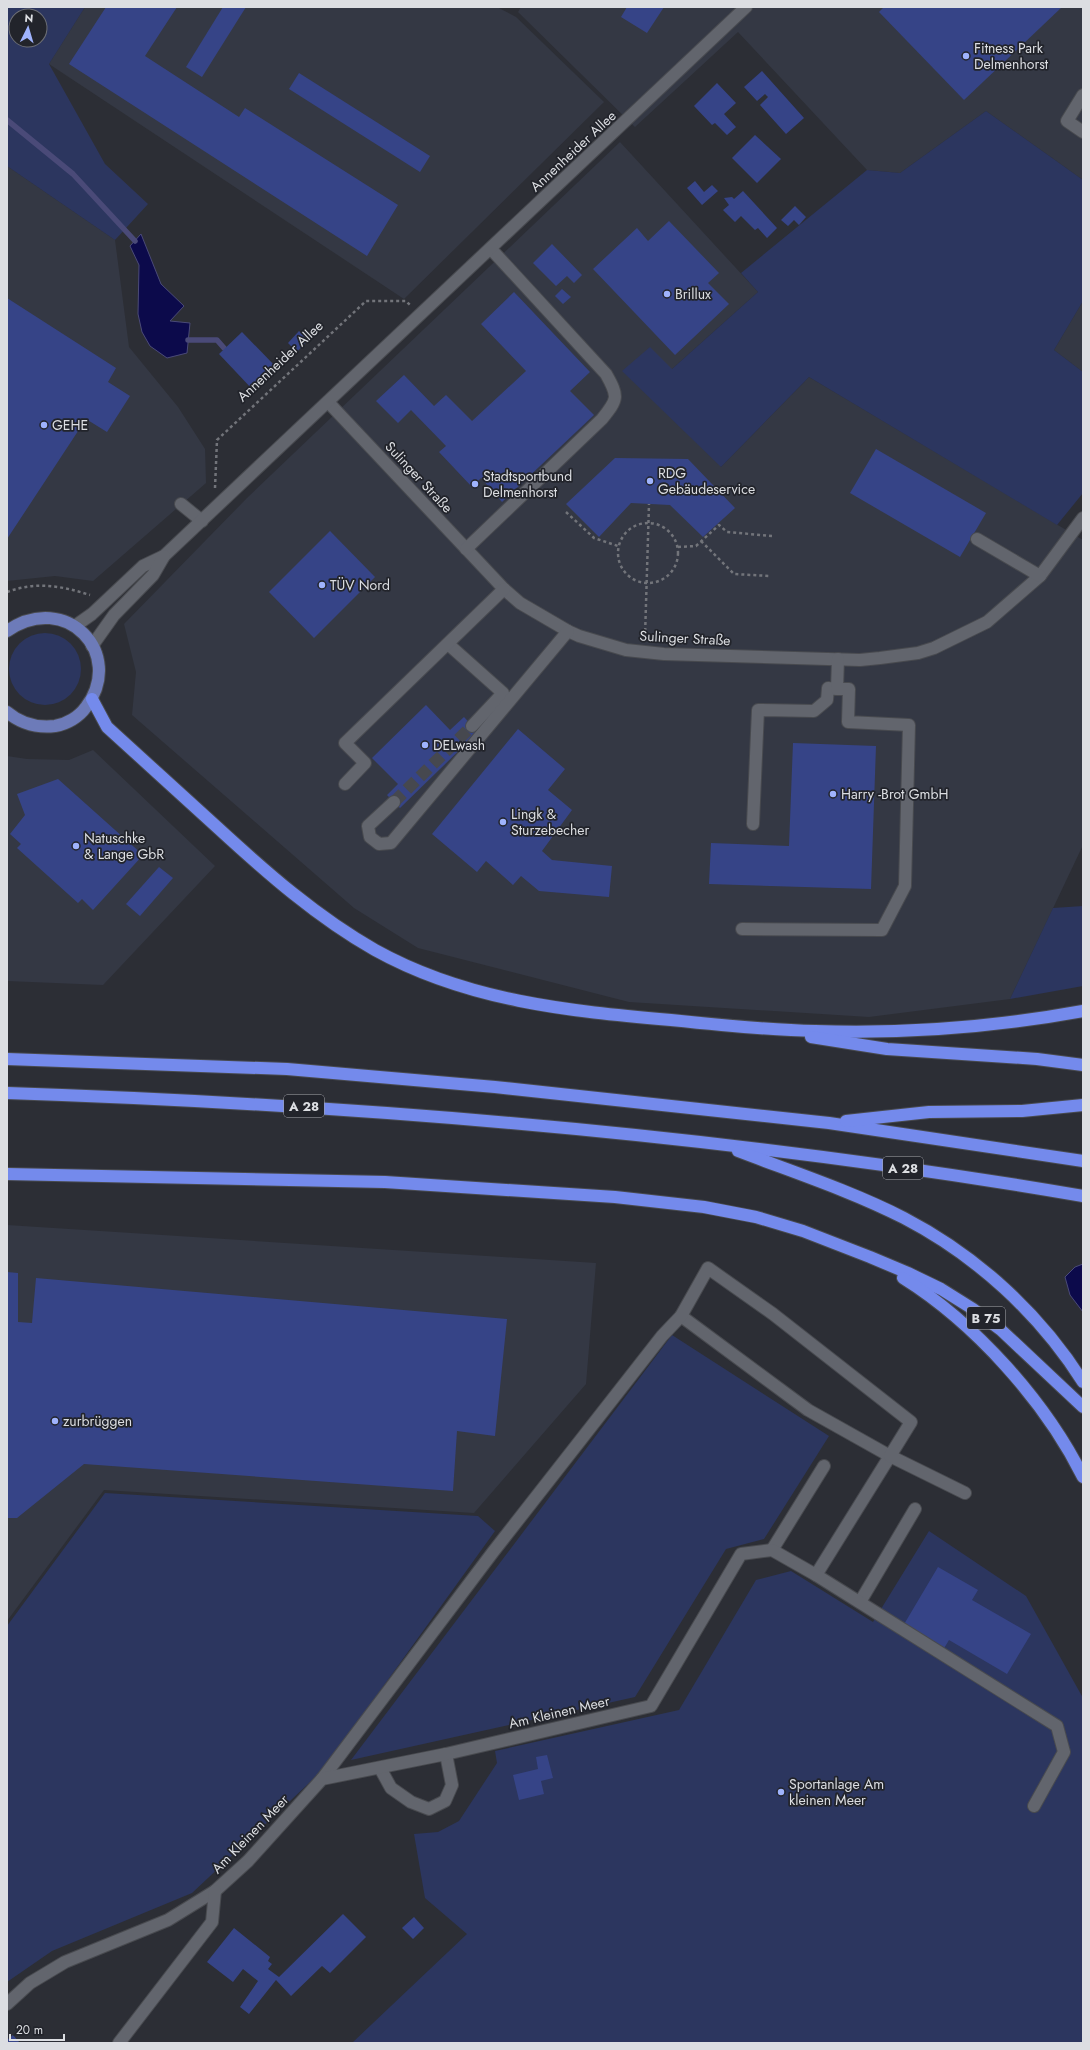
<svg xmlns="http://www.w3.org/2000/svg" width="1090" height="2050" viewBox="0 0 1090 2050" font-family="Jost,sans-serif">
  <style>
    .built { fill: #343844 }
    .green { fill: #2c365f; fill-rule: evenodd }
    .water { fill: #0c0a4b; stroke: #4a4a78 }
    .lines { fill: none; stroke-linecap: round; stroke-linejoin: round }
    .stream { stroke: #4a4a78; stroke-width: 5.5 }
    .building { fill: #364487 }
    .minor-tunnel { stroke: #46484f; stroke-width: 12; stroke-dasharray: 12 6; stroke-linecap: butt }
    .minor-casing { stroke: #484a4f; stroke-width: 14 }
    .major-casing { stroke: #484a4f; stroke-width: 14 }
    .highway-casing { stroke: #484a4f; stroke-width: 14 }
    .path { stroke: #72747a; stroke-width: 2.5; stroke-dasharray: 3 3; stroke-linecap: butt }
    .minor { stroke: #62656d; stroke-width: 12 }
    .major { stroke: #6d7bb9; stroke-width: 12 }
    .highway { stroke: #748aec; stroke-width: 12 }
    .poi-dot { fill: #9fb3fd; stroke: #22242b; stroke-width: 1.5 }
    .labels { text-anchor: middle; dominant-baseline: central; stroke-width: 3.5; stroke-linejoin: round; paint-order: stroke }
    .shield { fill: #22242b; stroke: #a4a6ab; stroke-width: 1 }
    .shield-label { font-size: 13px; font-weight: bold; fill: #dcdee2 }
    .poi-label { font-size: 14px; fill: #dcdee2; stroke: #22242b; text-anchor: start }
    .street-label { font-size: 14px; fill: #dcdee2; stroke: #22242b }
  </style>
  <rect width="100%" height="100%" fill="#2c2e35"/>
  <g class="built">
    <polygon points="85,7 497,7 516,17 604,102 404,299 49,64"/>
    <polygon points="521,7 1083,7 1083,180 986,111 900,173 867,170 738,32 635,127 518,12"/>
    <polygon points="620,142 758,292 672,369 721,467 809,377 1083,540 1083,845 1010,999 869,1017 629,1002 418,948 354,908 132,715 136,672 124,624 247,498"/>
    <polygon points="7,166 115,240 129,347 178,407 205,449 206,483 93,581 55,576 7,581"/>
    <polygon points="1083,301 1083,372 1054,350"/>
    <polygon points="93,750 215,866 103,985 7,981 7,756 27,759 69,760"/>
    <polygon points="7,1225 596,1263 586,1384 474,1513 104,1490 7,1621"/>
  </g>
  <g class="green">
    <path d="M7,7H85L49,64L105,164L148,204L115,240L7,166ZM16,16H40V40H16Z"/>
    <polygon points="986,111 1083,180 1083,301 1054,350 1083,372 1083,493 1057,525 809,377 721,467 622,371 650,347 672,369 758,292 741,273 867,170 900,173"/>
    <circle cx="45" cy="669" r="36"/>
    <polygon points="1083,906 1083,986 1010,999 1053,908"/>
    <polygon points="672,1335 829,1436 764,1539 726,1549 635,1697 351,1760"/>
    <polygon points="105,1493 478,1516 495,1531 323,1770 192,1893 52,1951 7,1982 7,1626"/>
    <polygon points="929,1531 1026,1596 1083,1698 1083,2043 352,2043 467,1934 425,1898 414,1834 438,1832 459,1821 497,1763 495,1751 679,1710 756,1580 791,1571 873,1622"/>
  </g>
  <g class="water">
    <polygon points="141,234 161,284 184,306 170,321 190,323 187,353 167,358 150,346 142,332 138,314 139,265 130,246"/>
    <polygon points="1083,1264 1083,1312 1070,1295 1065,1277 1075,1267"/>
  </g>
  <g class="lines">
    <g class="stream">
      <polyline points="7,120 73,174 135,241"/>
      <polyline points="188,340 217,340 224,348"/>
    </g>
  </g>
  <g class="building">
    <polygon points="106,7 177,7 145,56 239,117 245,108 398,205 367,256 69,64"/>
    <polygon points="223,7 246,7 202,77 186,67"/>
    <polygon points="627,7 664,7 647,33 621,17"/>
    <polygon points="884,7 1062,7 964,100 879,12"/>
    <polygon points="762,71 804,118 786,134 760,105 768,97 765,94 757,101 744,87"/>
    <polygon points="299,73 430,156 420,172 289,89"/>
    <polygon points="717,83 736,103 724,114 736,127 727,135 715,123 712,125 694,106"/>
    <polygon points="755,135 781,159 757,183 732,158"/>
    <polygon points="695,181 704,192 712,185 718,191 702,205 687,188"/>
    <polygon points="743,191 777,228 767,238 758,228 755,230 741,216 735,222 723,210 729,205 724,198 732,197 734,199"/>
    <polygon points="795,206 806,217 799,225 794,220 788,226 781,220"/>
    <polygon points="669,221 719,273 708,283 729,304 675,355 593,269 637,228 648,241"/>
    <polygon points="552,244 582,275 574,283 567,276 556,286 533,263"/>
    <polygon points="562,289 571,297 563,304 555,296"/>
    <polygon points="514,292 590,372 570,391 594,415 502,502 481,478 472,487 439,452 446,446 411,410 398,423 376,401 404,375 434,406 446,395 472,421 526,371 481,324"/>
    <polygon points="7,298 116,368 108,382 130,396 107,432 86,419 7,539"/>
    <polygon points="299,331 308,340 297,352 288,343"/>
    <polygon points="242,332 277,368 253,390 219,354"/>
    <polygon points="876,449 986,513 960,557 850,493"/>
    <polygon points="615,458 688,459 735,508 703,537 670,505 631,503 599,537 566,504"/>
    <polygon points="330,531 375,577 314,638 269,592"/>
    <polygon points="426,705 450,730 464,717 478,732 400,808 387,795 398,784 372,758"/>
    <polygon points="518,729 565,769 548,790 572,810 542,851 552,860 612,866 609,897 539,891 521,876 513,885 486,861 477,872 432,834"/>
    <polygon points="793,743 876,746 871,889 709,884 711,843 789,846"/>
    <polygon points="58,779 143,855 93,910 82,899 78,903 17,848 21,844 10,834 25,815 17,794"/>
    <polygon points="159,867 173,878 140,916 126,904"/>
    <polygon points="7,1272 18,1273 18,1322 32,1323 36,1278 507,1319 495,1436 457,1431 453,1491 84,1464 17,1518 7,1518"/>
    <polygon points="938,1567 978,1590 972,1600 1031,1634 1007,1674 949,1640 943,1650 903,1626"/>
    <polygon points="547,1755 553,1778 541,1781 544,1794 519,1800 513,1775 538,1769 536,1757"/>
    <polygon points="343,1914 366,1937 330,1973 322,1966 291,1996 276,1980 249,2014 240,2007 258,1981 243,1969 233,1982 207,1962 234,1928 270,1957 268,1961 272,1964 268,1969 279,1977"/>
    <polygon points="414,1917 424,1928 413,1939 402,1928"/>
    <polygon points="13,2035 20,2043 7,2043 7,2040"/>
  </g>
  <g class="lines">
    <polyline class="minor-tunnel" points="394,802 472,726"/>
    <g class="minor-casing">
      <g id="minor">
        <polyline points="1083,95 1067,121 1083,132"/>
        <polyline points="328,402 504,589 520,603 568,631 579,636 626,650 664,654 860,660 880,658 918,653 934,648 987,622 1040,576 1083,518"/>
        <polyline points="181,504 202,521"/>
        <polyline points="977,539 1040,576"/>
        <path d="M466,549L602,419C618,399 619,397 606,374L491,249"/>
        <polyline points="75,626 92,614 143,566 164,556 746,7"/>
        <polyline points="448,644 503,693 472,726"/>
        <polyline points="92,646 114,615 153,575 164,556"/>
        <polyline points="345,784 365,763 345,743 504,589"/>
        <polyline points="394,802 368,826 370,837 379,844 391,843 568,631"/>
        <polyline points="753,824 758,710 814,711 827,700 828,688 837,689"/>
        <polyline points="742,929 882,930 905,886 909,725 848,722 849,689 837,689 838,659"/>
        <polyline points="681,1316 808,1410 890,1456 816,1575"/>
        <polyline points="772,1550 824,1466"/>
        <polyline points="860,1602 915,1509"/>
        <polyline points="380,1768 391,1788 411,1802 429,1809 445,1801 452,1785 446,1754"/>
        <polyline points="322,1779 493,1552 662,1336 681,1316 708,1268 773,1314 911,1422 890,1456 965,1493"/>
        <polyline points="7,2004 30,1983 65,1962 168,1920 215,1891 248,1861 322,1779 446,1754 651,1706 741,1554 772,1550 816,1575 1057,1726 1064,1752 1034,1806"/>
        <polyline points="119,2043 212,1922 215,1891"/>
      </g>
    </g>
    <g class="major-casing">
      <path id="major" d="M7,631C66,590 126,654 86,707C79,717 67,724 55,726C37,728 21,724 7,712"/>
    </g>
    <g class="highway-casing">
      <g id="highway">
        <path d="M92,699L107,727C144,761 181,794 218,828C267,873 317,917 375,950C467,1001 568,1011 671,1020C719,1025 767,1030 815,1031C904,1034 995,1027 1083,1011"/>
        <polyline points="811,1037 887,1049 1037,1059 1083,1065"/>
        <polyline points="7,1059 287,1069 495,1087 829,1123 1083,1161"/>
        <path d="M7,1093C367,1105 728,1135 1083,1196"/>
        <polyline points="846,1121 929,1112 1022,1111 1083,1105"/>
        <path d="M738,1151C793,1172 851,1191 904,1218C977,1256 1039,1313 1083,1382"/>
        <polyline points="7,1174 385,1182 615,1197 704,1207 756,1217 803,1231 870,1257 908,1273 941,1289 973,1309 1001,1330 1083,1407"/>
        <path d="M903,1278C975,1323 1045,1401 1083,1477"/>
      </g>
    </g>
    <g class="path">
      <polyline points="215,488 217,440 366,301 406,301 410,305"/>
      <polyline points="566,512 594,538 618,546"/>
      <circle cx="648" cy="553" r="30"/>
      <polyline points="701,541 734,574 770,576"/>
      <polyline points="678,547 696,546 719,525 727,532 772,536"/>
      <path d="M7,592C36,581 62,586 90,595"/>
      <polyline points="645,637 649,504"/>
    </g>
    <use href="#minor" class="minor"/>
    <use href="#major" class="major"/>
    <use href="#highway" class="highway"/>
  </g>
  <g class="poi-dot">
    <circle cx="966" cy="56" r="4"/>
    <circle cx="667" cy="294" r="4"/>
    <circle cx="44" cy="425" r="4"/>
    <circle cx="650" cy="481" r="4"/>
    <circle cx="475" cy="484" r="4"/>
    <circle cx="322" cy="585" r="4"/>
    <circle cx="425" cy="745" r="4"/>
    <circle cx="833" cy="794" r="4"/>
    <circle cx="503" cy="822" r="4"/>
    <circle cx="76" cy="846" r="4"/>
    <circle cx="55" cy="1421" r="4"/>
    <circle cx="781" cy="1792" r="4"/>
  </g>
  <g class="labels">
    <g class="shield">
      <rect x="284" y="1095" width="40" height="22" rx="3"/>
      <rect x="883" y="1157" width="40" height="22" rx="3"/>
      <rect x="967" y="1307" width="38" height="22" rx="3"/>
    </g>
    <g class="shield-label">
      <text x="304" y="1106">A 28</text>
      <text x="903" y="1168">A 28</text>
      <text x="986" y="1318">B 75</text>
    </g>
    <g class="poi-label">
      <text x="974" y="48">Fitness Park<tspan x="974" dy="16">Delmenhorst</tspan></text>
      <text x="675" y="294">Brillux</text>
      <text x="52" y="425">GEHE</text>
      <text x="658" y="473">RDG<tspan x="658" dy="16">Gebäudeservice</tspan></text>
      <text x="483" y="476">Stadtsportbund<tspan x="483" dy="16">Delmenhorst</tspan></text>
      <text x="330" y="585">TÜV Nord</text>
      <text x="433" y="745">DELwash</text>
      <text x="841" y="794">Harry -Brot GmbH</text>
      <text x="511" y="814">Lingk &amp;<tspan x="511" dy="16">Sturzebecher</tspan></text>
      <text x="84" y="838">Natuschke<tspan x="84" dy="16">&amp; Lange GbR</tspan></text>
      <text x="63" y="1421">zurbrüggen</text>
      <text x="789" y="1784">Sportanlage Am<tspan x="789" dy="16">kleinen Meer</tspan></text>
    </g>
    <g class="street-label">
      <text transform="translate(573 151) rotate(-43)">Annenheider Allee</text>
      <text transform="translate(280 361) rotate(-43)">Annenheider Allee</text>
      <text transform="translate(419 477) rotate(47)">Sulinger Straße</text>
      <text transform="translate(685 638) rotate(3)">Sulinger Straße</text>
      <text transform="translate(559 1712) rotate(-13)">Am Kleinen Meer</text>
      <text transform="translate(250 1834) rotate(-46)">Am Kleinen Meer</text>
    </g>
  </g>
  <rect width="1090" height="2050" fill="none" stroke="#dcdee2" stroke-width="16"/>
  <g transform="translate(28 28) rotate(5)"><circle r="19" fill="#22242b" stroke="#6c6e74"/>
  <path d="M0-3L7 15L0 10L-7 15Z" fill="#9fb3fd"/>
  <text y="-6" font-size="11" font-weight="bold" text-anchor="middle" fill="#dcdee2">N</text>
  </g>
  <path d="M10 2034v6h54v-6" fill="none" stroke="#dcdee2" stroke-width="2"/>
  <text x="16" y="2034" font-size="12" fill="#dcdee2" stroke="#22242b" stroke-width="3" paint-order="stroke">20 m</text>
</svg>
